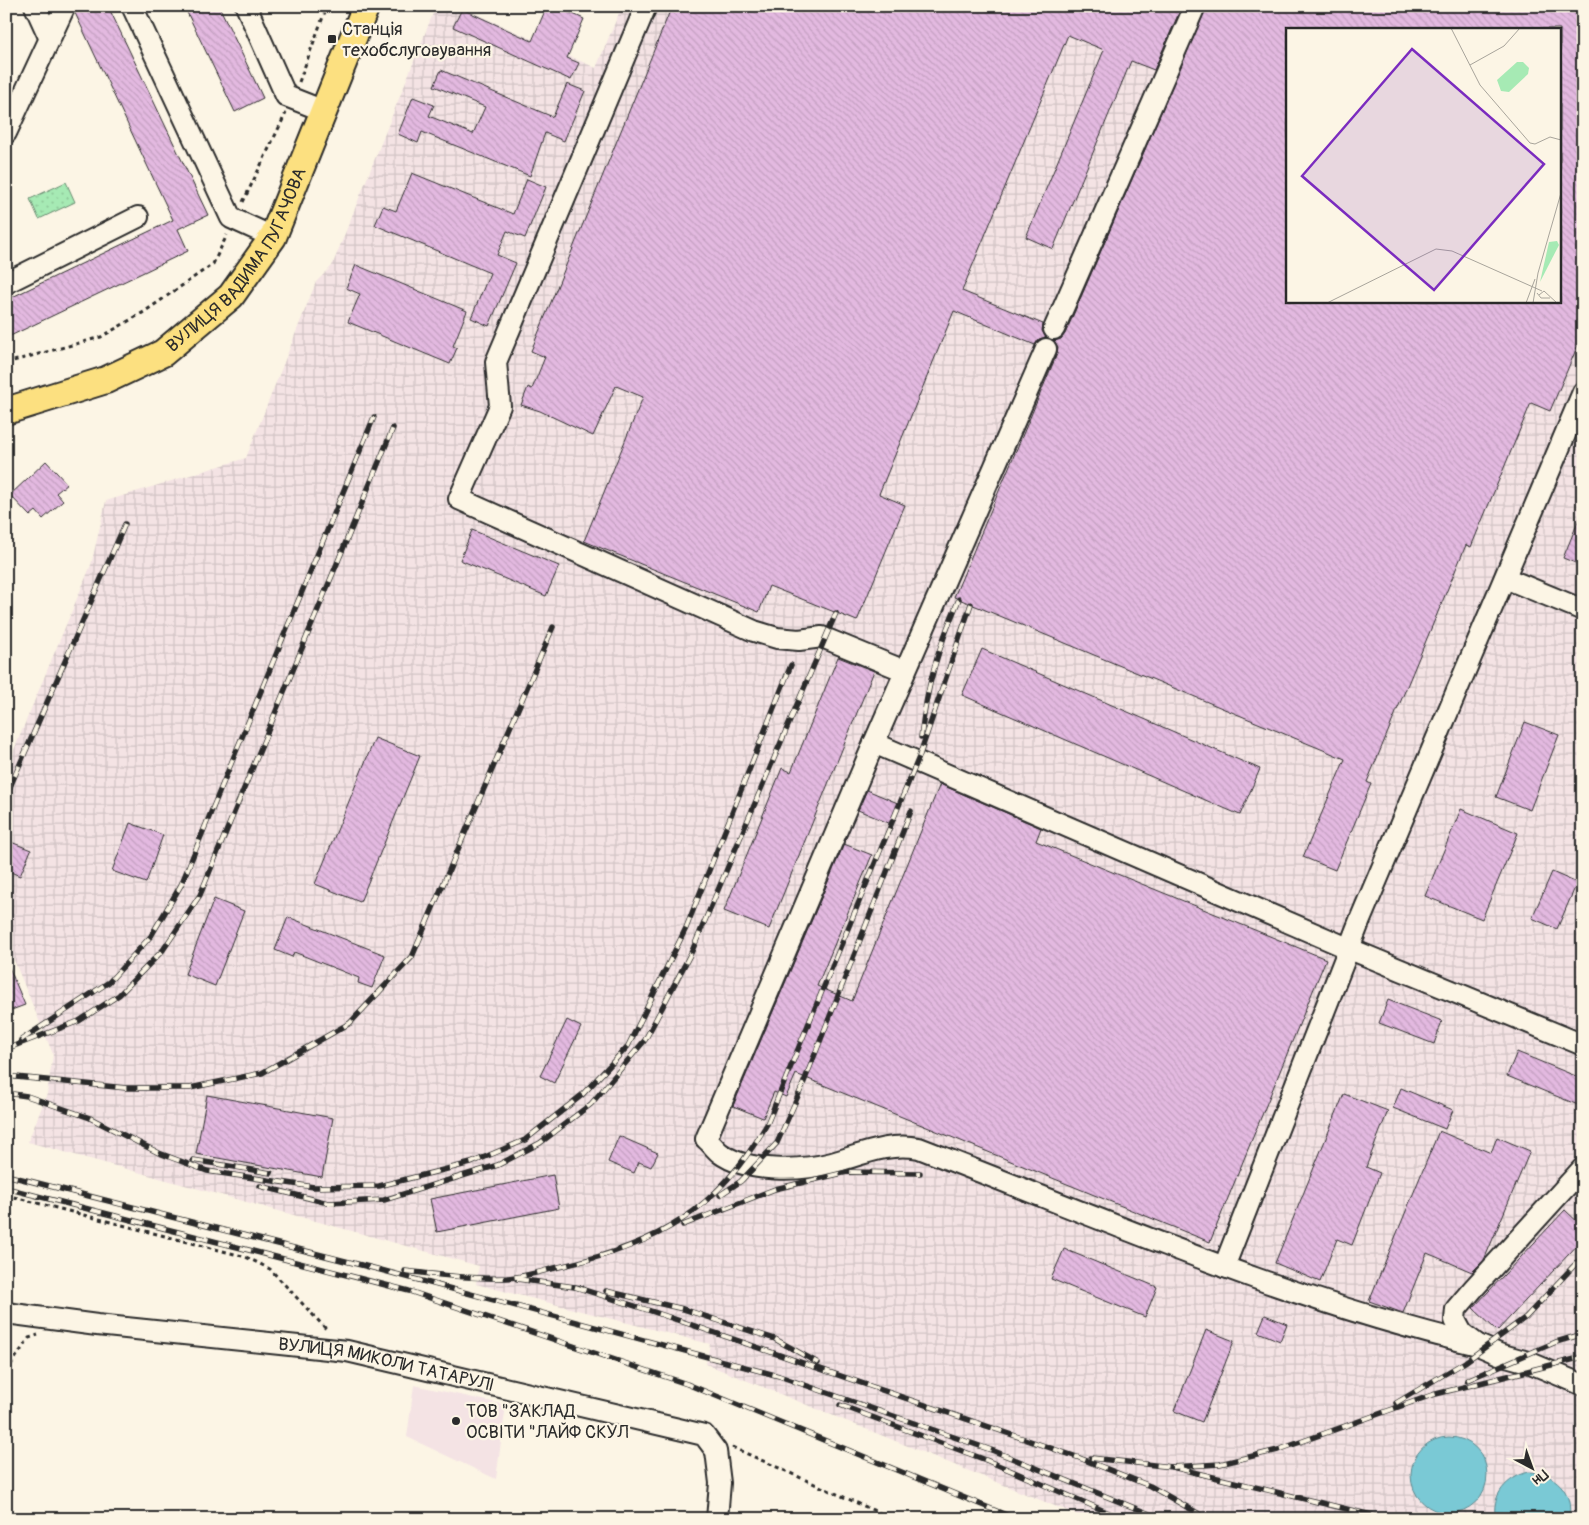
<svg xmlns="http://www.w3.org/2000/svg" width="1589" height="1525" viewBox="0 0 1589 1525" font-family="Pangolin,sans-serif">
  <style>
    .built { fill: #f4e3e4 }
    .industrial { fill: url(#industrial-grid); fill-rule: evenodd }
    .park { fill: url(#park-dots); stroke: #688a70 }
    .water { fill: #7ac9d5; stroke: #5a8a91 }
    .building { fill: url(#building-back-hatch); stroke: #2b2b2b; fill-rule: evenodd }
    .lines { fill: none; stroke-linecap: round; stroke-linejoin: round }
    .minor-casing { stroke: #2b2b2b; stroke-width: 24 }
    .major-casing { stroke: #2b2b2b; stroke-width: 30 }
    .path { stroke: #2b2b2b; stroke-width: 3; stroke-dasharray: 4 4; stroke-linecap: butt }
    .minor { stroke: #fcf5e5; stroke-width: 20 }
    .major { stroke: #fce080; stroke-width: 26 }
    .rail-casing { stroke: #2b2b2b; stroke-width: 5.5 }
    .rail { stroke: #fcf5e5; stroke-width: 4; stroke-dasharray: 11; stroke-linecap: butt }
    .poi-dot { fill: #2b2b2b; stroke: #fcf5e5; stroke-width: 2 }
    .labels { text-anchor: middle; dominant-baseline: central; stroke-width: 4.5; stroke-linejoin: round; paint-order: stroke }
    .poi-label { font-size: 18px; fill: #2b2b2b; stroke: #fcf5e5; text-anchor: start }
    .street-label { font-size: 18px; fill: #2b2b2b; stroke: #fcf5e5 }
    .inset-road { fill: none; stroke: #a8a49b; stroke-width: 1 }
    .view { fill: #7b2cbf; fill-opacity: 0.15; stroke: #7b2cbf; stroke-width: 2.5 }
    .inset-edge { fill: none; stroke: #2b2b2b; stroke-width: 2.5 }
  </style>
  <defs>
    <pattern id="industrial-grid" width="8" height="8" patternUnits="userSpaceOnUse" patternTransform="scale(1.25)"><rect width="8" height="8" fill="#f4e3e4"/><path d="M0 4h8M4 0v8" fill="none" stroke="#d1c3c4"/></pattern>
    <pattern id="park-dots" width="8" height="8" patternUnits="userSpaceOnUse" patternTransform="scale(1.25)"><rect width="8" height="8" fill="#a6eab4"/><path d="M2 2h.1M6 6h.1" fill="none" stroke="#8fc99b" stroke-width="1.8" stroke-linecap="round"/></pattern>
    <pattern id="building-back-hatch" width="6" height="6" patternUnits="userSpaceOnUse" patternTransform="scale(1.25)"><rect width="6" height="6" fill="#e3b9e0"/><path d="M-1 5l2 2M0 0l6 6M5-1l2 2" fill="none" stroke="#c39fc0"/></pattern>
  </defs>
  <rect width="100%" height="100%" fill="#fcf5e5"/>
  <filter id="ink" filterUnits="userSpaceOnUse"><feTurbulence type="fractalNoise" baseFrequency=".02" numOctaves="2"/><feDisplacementMap in="SourceGraphic" scale="10" xChannelSelector="R" yChannelSelector="G"/><feConvolveMatrix kernelMatrix="1 2 1 2 8 2 1 2 1" color-interpolation-filters="sRGB"/></filter>
  <g filter="url(#ink)">
    <polygon class="built" points="414,1385 506,1405 496,1479 407,1437"/>
    <path class="industrial" d="M436,6H458L596,68L622,6H1583V1519H1087L706,1364L710,1344L476,1284L479,1266L28,1142L47,1094L53,1054L6,941V769L91,565L106,501L246,458L316,282L332,266ZM1288,29H1560V301H1288Z"/>
    <polygon class="park" points="66,182 75,202 39,219 30,199"/>
    <g class="water">
      <circle cx="1449" cy="1475" r="38"/>
      <path d="M1529,1472C1555,1473 1574,1491 1569,1519H1496C1490,1496 1507,1477 1529,1472Z"/>
    </g>
    <g class="building">
      <polygon points="84,6 108,6 208,215 178,229 188,251 6,338 6,300 173,220 75,13"/>
      <polygon points="184,6 219,6 263,98 235,112"/>
      <polygon points="547,6 555,6 584,19 567,58 579,63 571,80 453,27 462,9 532,41"/>
      <polygon points="672,6 1181,8 1154,70 1131,61 1053,249 1026,237 1104,50 1068,35 962,291 1043,324 1042,331 1046,337 1039,339 1035,345 954,311 879,494 905,505 857,621 769,586 759,612 584,541 643,397 616,386 593,436 540,411 521,405 528,387 532,389 545,357 531,351"/>
      <path d="M1207,6H1583V333L1550,411L1531,403L1471,547L1466,545L1367,782L1371,784L1335,870L1303,857L1345,759L954,597L1057,354L1058,347L1054,341L1061,339L1065,334ZM1288,29H1560V301H1288Z"/>
      <polygon points="441,70 553,117 567,84 585,91 564,141 545,133 530,176 422,132 418,143 398,134 413,97 434,105 429,116 473,134 485,107 434,86"/>
      <polygon points="412,173 513,214 527,179 546,187 525,238 507,231 497,255 516,263 489,326 471,318 490,273 375,225 383,206 396,211"/>
      <polygon points="356,265 467,311 453,346 457,348 450,364 348,322 360,294 346,288"/>
      <polygon points="46,461 67,484 56,493 63,501 43,519 36,511 30,516 10,495"/>
      <polygon points="1582,512 1583,512 1583,566 1563,558"/>
      <polygon points="472,530 559,566 546,596 460,560"/>
      <polygon points="982,649 1260,769 1240,815 962,695"/>
      <polygon points="838,657 874,671 769,929 724,911 782,768 791,772"/>
      <polygon points="1525,722 1559,735 1530,810 1496,797"/>
      <polygon points="375,738 420,756 360,902 315,884"/>
      <polygon points="940,784 1041,828 1036,841 1326,959 1210,1242 796,1074 786,1097 774,1092 763,1118 733,1106 844,844 872,855 817,986 852,1001"/>
      <polygon points="867,790 900,804 891,824 858,810"/>
      <polygon points="1461,809 1518,833 1482,919 1425,896"/>
      <polygon points="130,823 163,835 146,883 112,871"/>
      <polygon points="6,840 31,850 20,876 6,870"/>
      <polygon points="1552,872 1577,883 1557,929 1532,918"/>
      <polygon points="214,899 244,911 215,986 185,974"/>
      <polygon points="288,917 385,955 372,988 358,983 359,978 294,952 292,957 275,950"/>
      <polygon points="6,960 25,1005 6,1012"/>
      <polygon points="1388,1000 1442,1021 1434,1044 1379,1023"/>
      <polygon points="567,1020 581,1027 554,1083 540,1076"/>
      <polygon points="1517,1052 1583,1079 1583,1107 1507,1076"/>
      <polygon points="1401,1088 1453,1110 1445,1129 1393,1108"/>
      <polygon points="1344,1094 1388,1111 1366,1167 1380,1173 1352,1245 1337,1239 1320,1282 1275,1263"/>
      <polygon points="207,1095 333,1118 322,1177 196,1154"/>
      <polygon points="1439,1131 1491,1153 1497,1137 1530,1151 1484,1260 1472,1272 1427,1253 1403,1313 1369,1301"/>
      <polygon points="619,1136 658,1153 651,1167 639,1162 634,1173 608,1162"/>
      <polygon points="553,1175 559,1208 437,1232 430,1199"/>
      <polygon points="1565,1210 1583,1227 1583,1239 1497,1331 1473,1308"/>
      <polygon points="1064,1249 1157,1287 1145,1317 1051,1279"/>
      <polygon points="1265,1315 1287,1324 1280,1341 1258,1332"/>
      <polygon points="1206,1330 1234,1341 1202,1422 1174,1411"/>
    </g>
    <g class="lines">
      <g class="minor-casing">
        <g id="minor">
          <polyline points="35,6 50,39"/>
          <polyline points="132,6 231,218 273,237"/>
          <polyline points="246,6 286,96 324,111"/>
          <polyline points="646,6 496,362 500,406 459,499 754,631 777,638 799,640 822,637 905,671"/>
          <polyline points="6,133 65,6"/>
          <polyline points="6,283 138,217"/>
          <polyline points="1054,329 1195,6"/>
          <path d="M1046,349L874,743L706,1139C711,1143 715,1149 720,1153C747,1173 801,1171 832,1163C861,1155 888,1142 919,1148C1103,1219 1286,1300 1478,1345"/>
          <polyline points="1505,578 1583,610"/>
          <polyline points="874,743 1350,949 1583,1045"/>
          <polyline points="1583,1168 1473,1289 1456,1309 1455,1320 1462,1333 1478,1345 1499,1354 1528,1362 1583,1385"/>
          <polyline points="1224,1267 1360,920 1583,392"/>
          <path id="s1" d="M6,1313L97,1325L347,1351L704,1435L716,1451L720,1483L717,1519"/>
        </g>
      </g>
      <g class="major-casing">
        <g id="major">
          <path id="s2" d="M6,411L106,380L163,353L231,296L273,237L366,6"/>
        </g>
      </g>
      <g class="path">
        <polyline points="299,82 327,6"/>
        <polyline points="243,202 286,113"/>
        <polyline points="6,363 101,337 144,312 213,264 227,235"/>
        <polyline points="6,1195 246,1257 270,1269 328,1331"/>
        <polyline points="6,1372 29,1338 38,1335"/>
        <polyline points="732,1447 893,1519"/>
      </g>
      <use href="#minor" class="minor"/>
      <use href="#major" class="major"/>
      <g class="rail-casing">
        <g id="rail">
          <path d="M921,737C927,684 938,649 959,599"/>
          <polyline points="6,796 125,524"/>
          <polyline points="21,1040 109,982 151,936 181,885 374,417"/>
          <polyline points="6,1049 79,1021 119,995 163,950 200,895 393,428"/>
          <polyline points="6,1076 126,1088 190,1088 262,1073 350,1023 412,957 553,627"/>
          <polyline points="6,1093 27,1096 90,1118 159,1153 207,1171 314,1187 379,1186 471,1163 525,1140 582,1095 628,1046 686,928 791,665"/>
          <polyline points="193,1160 271,1173"/>
          <polyline points="6,1175 377,1269 779,1376 994,1451 1162,1519"/>
          <polyline points="260,1186 328,1203 384,1200 498,1165 540,1143 591,1104 645,1040 692,951 836,613"/>
          <polyline points="6,1188 409,1291 687,1384 1016,1519"/>
          <polyline points="720,1195 741,1181 777,1143 802,1087 911,811"/>
          <polyline points="683,1225 775,1189 847,1172 920,1173"/>
          <path d="M405,1271C439,1275 473,1279 507,1278C525,1277 545,1270 563,1266C658,1244 717,1211 767,1124L919,757L971,604"/>
          <polyline points="517,1279 582,1288"/>
          <polyline points="575,1287 654,1312 1077,1457 1150,1486 1208,1519"/>
          <polyline points="606,1291 683,1309 775,1339 818,1363"/>
          <polyline points="1467,1380 1556,1342 1583,1334"/>
          <polyline points="1396,1403 1465,1362 1526,1317 1583,1256"/>
          <polyline points="840,1405 986,1460 1123,1519"/>
          <polyline points="1091,1458 1172,1467 1388,1519"/>
          <polyline points="1172,1467 1220,1464 1278,1450 1432,1395 1583,1357"/>
        </g>
      </g>
      <use href="#rail" class="rail"/>
    </g>
  </g>
  <g class="poi-dot">
    <rect x="327" y="34" width="10" height="10" rx="2.5"/>
    <circle cx="456" cy="1421" r="5"/>
  </g>
  <g class="labels">
    <g class="poi-label">
      <text x="342" y="29">Станція<tspan x="342" dy="21">техобслуговування</tspan></text>
      <text x="466" y="1411">ТОВ "ЗАКЛАД<tspan x="466" dy="21">ОСВІТИ "ЛАЙФ СКУЛ</tspan></text>
    </g>
    <g class="street-label">
      <text stroke="none"><textPath href="#s2" startOffset="289">ВУЛИЦЯ ВАДИМА ПУГАЧОВА</textPath></text>
      <text stroke="none"><textPath href="#s1" startOffset="384">ВУЛИЦЯ МИКОЛИ ТАТАРУЛІ</textPath></text>
    </g>
  </g>
  <g transform="translate(1286 28)">
    <rect width="275" height="275" fill="#fcf5e5"/>
    <path d="M271,213L273,217L254,254L263,214Z" fill="#a6eab4"/>
    <path d="M237,34L243,40L242,46L223,64L215,63L211,52L231,34Z" fill="#a6eab4"/>
    <path class="inset-road" d="M165,0L194,57L244,115L249,116L264,109L275,112M184,37L218,18L234,0M251,265L255,270H264M253,267L258,263L271,275M41,275L150,221L166,223L256,263M240,275L249,251M247,275L252,245L275,165"/>
    <path class="view" d="M126,21L258,136L148,262L16,148Z"/>
    <rect width="275" height="275" class="inset-edge"/>
  </g>
  <rect width="1589" height="1525" fill="none" stroke="#fcf5e5" stroke-width="25"/>
  <rect x="12" y="12" width="1564" height="1500" fill="none" stroke="#2b2b2b" stroke-width="2" filter="url(#ink)"/>
  <g transform="translate(1532 1468) rotate(139)" stroke="#fcf5e5" stroke-width="4" paint-order="stroke">
  <path d="M0-4L9 19L0 12L-9 19Z" fill="#2b2b2b"/>
  <text y="-8" font-size="14" font-weight="bold" text-anchor="middle" fill="#2b2b2b">Пн</text>
  </g>
</svg>
